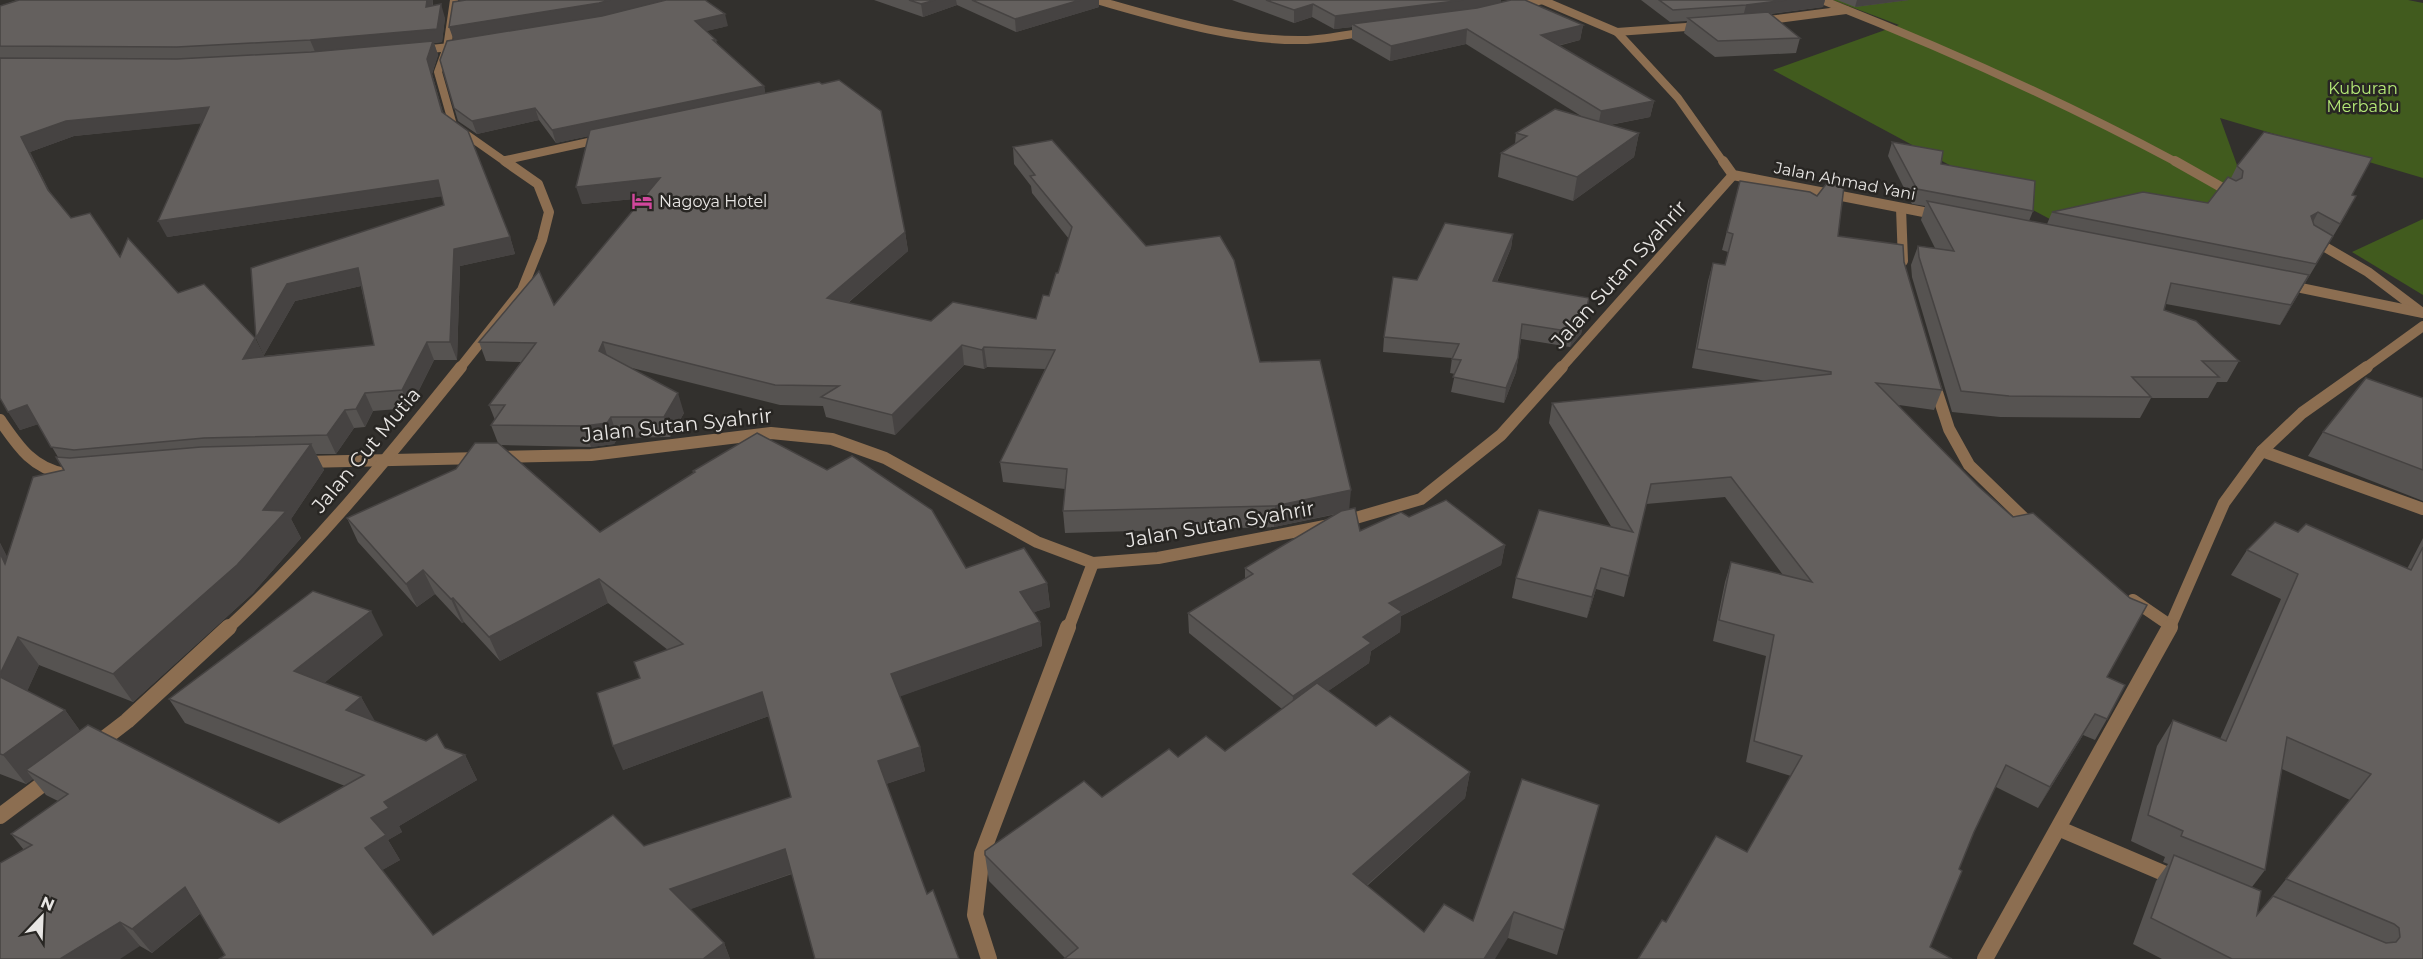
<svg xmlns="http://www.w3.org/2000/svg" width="2423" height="959" viewBox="0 0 2423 959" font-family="Montserrat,sans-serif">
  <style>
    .green { fill: #415b1e }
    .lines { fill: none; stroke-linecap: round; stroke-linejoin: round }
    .minor-far3 { stroke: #8c6e51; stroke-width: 8 }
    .minor-far2 { stroke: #8c6e51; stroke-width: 10 }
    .minor-far1 { stroke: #8c6e51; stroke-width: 12 }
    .minor { stroke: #8c6e51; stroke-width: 16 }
    .tertiary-far1 { stroke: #8c6e51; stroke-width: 8 }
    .tertiary { stroke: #8c6e51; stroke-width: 10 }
    .wall { fill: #565351; fill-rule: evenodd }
    .shaded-wall { fill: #464342 }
    .building { fill: #64605e; stroke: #464342; stroke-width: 1.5; fill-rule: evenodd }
    .labels { text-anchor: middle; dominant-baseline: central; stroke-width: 5; stroke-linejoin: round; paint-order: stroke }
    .far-park-label { font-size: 16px; fill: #b6eb78; stroke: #282623 }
    .far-street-label { font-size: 16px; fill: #e8e6e4; stroke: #282623 }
    .far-poi-label { font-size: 16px; fill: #e8e6e4; stroke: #282623; text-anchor: start }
    .street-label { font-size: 20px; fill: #e8e6e4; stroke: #282623 }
  </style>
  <rect width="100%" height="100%" fill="#32302d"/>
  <g class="green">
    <polygon points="1833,0 2408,0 2423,3 2423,178 2220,118 2254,212 2061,225 1773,70 1899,25"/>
    <polygon points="2423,219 2423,295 2352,252"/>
  </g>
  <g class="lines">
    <g class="minor-far3">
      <path d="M1096,0C1163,19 1237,42 1307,40C1327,39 1346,35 1366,32"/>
      <path d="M1822,0C1944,48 2062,101 2178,163"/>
      <polyline points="1516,7 1543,0"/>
      <polyline points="1762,21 1846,10"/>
      <polyline points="1617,32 1700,26"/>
      <polyline points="446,50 438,72 453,125 507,163"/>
      <polyline points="506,160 602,139"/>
    </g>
    <g class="minor-far2">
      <polyline points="2175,161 2228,191"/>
      <polyline points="1901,208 1903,261"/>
      <polyline points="2313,240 2368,272 2421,312"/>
      <polyline points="460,368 522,290 542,240 549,212 538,184 505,161"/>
      <polyline points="1561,368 1733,175"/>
      <polyline points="2365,368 2423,326"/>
    </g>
    <g class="minor-far1">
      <polyline points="1934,383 1949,429 1969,465 2032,526"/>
      <path d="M0,420C18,446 32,468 65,474"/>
      <polyline points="2262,451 2423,509"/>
      <polyline points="499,457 591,455 771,433 832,439 885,458 1037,542 1093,563 1158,558 1335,524 1421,499 1501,435 1562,367"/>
      <polyline points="304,462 481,458"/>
      <polyline points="2133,600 2171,626"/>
      <path d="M227,629C314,549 388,458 461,367"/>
      <polyline points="1068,629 1093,563"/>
      <polyline points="2169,629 2224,503 2262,451 2302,413 2367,367"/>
    </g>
    <g class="minor">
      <polyline points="97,744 127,721 229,627"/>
      <polyline points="0,816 52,777"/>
      <polyline points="2060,829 2175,878"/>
      <polyline points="989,959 975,915 982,854 1068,627"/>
      <polyline points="1985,959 2170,627"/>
    </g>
    <g class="tertiary-far1">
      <polyline points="1542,0 1617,32 1678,98 1724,163"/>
      <polyline points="447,48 454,0"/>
      <polyline points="421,50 460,46"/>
    </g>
    <g class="tertiary">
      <polyline points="1723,161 1733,175 1939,215"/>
      <polyline points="2286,285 2423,313"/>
    </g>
  </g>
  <g class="wall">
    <path d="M17,0H433V6L445,18L442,42L434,43L438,55L432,74L443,113L510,237L515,254L460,266L457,360H434L410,408L373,411L365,427L354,428L336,454H316L324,470L291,519L301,538L253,593L133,702L39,665L27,691L65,710L80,731L279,823L345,786L185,723L169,699L383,635L324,683L361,697L374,721L465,755L477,780L399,826L402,832L388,840L400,860L382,870L433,935L644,846L791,797L769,716L623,770L640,678L668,650L608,603L500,661L464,622L462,623L435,594L417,607L358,542L347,518L456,469L498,443L491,425L495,420L489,405L521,362L486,361L479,342L554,305L644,198L582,204L589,136L556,143L539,120L477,134L458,121L440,60L728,26L706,31L716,40L717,44L764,86L765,93L905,232L908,251L848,303L931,321L1036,319L1049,296L1058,273L1069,239L1032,193L1031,186L1014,164L1013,147L1146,246L1260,362L1349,509L1360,531L1409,517L1505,545L1501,565L1401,616L1400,632L1371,651L1369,663L1328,691L1376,726L1470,772L1465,798L1367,886L1424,932L1473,921L1599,805L1557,955L1508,938L1065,958L989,881L985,855L1102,797L1178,757L1225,751L1282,709L1189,633L1188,613L1245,579V568L1337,514L1274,527L1065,533L1063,511L1065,489L1003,482L1000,462L1045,369L987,367L984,369L964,365L895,435L826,417L823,406L780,405L628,367L684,413L670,437L618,438L614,444L591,447L501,445L600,532L693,473V471L966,568L1047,583L1050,607L1034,612L1040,622L1042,646L900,696L920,747L925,771L886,784L927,894L959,959L792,874L690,909L724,943L730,959H219L225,955L201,913L152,953L140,946L24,850L11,834L58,801L46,795L33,779L26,784L0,774V543L7,557L64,470L58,457L38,424L20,430L0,398V6ZM201,123L167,237L442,196L444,205L251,268L256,338L264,355L295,301L361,286L374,345L264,356L255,338L120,257L71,218L50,193L30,152L74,136Z"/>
    <polygon points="874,0 1099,0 1099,7 1016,32 957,5 923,17"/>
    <polygon points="1232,0 1501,0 1500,3 1583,25 1580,40 1558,46 1654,101 1650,117 1610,125 1639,133 1634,157 1573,201 1498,177 1501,153 1515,144 1516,133 1581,116 1466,44 1390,61 1352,39 1352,27 1334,29 1312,17 1294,23"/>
    <polygon points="1641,0 1825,0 1823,7 1770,14 1800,38 1796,53 1715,57 1684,33 1687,21 1670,22"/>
    <polygon points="1837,0 1909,0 1855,7"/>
    <polygon points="1892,142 1941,164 2033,211 2029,221 2047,224 2052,212 2208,203 2231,178 2237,166 2352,195 2347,213 2280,325 2166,304 2164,310 2239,361 2227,382 2217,382 2208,398 2151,398 2140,418 2000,417 1952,412 1912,277 1911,265 1918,246 1935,248 1921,220 1925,206 1912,204 1888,156"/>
    <polygon points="1740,181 1838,236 1904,262 1942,390 1934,410 1899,405 2107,677 2107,719 2095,740 2083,735 2038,808 1996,787 1666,922 1747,852 1791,776 1746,762 1766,656 1713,641 1725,582 1731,562 1783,575 1725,497 1646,504 1624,597 1596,589 1587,618 1512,598 1516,578 1612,528 1549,423 1552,403 1766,381 1692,368 1708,281 1713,263 1725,265 1728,252 1722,250"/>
    <polygon points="1513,234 1511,248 1497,282 1589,298 1581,334 1570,347 1521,339 1516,372 1504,403 1451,392 1455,374 1450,373 1452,358 1383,352 1384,337 1417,280"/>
    <polygon points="2423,398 2423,501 2308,456 2323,432"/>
    <path d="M2298,532L2407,569L2423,538V959H2162L2133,944L2156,881L2168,864L2163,862L2165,857L2131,841L2157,746L2173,720L2220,739L2281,599L2231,575L2247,550ZM2282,769L2350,800L2257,915L2252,887L2265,870Z"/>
  </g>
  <g class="shaded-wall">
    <polygon points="427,0 433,0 431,20 426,7"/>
    <polygon points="610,0 665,0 603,16 454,41 449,27"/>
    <polygon points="935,0 956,0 957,5 923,17 921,4"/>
    <polygon points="1080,0 1099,0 1099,7 1016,32 1015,19"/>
    <polygon points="1463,0 1501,0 1500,4 1473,11 1352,24 1352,27 1334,29 1335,16"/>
    <polygon points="1786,0 1825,0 1823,7 1743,17 1746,5"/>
    <polygon points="1857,0 1909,0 1855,7"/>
    <polygon points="441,4 445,18 442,42 434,43 438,55 432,74 447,127 316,54 310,40"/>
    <polygon points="1313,4 1312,17 1294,23 1294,10"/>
    <polygon points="725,14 728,26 698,33 695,21"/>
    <polygon points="1583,25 1580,40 1539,50 1541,35"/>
    <polygon points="1467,29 1466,44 1390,61 1391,46"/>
    <polygon points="764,86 766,98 556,143 552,130"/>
    <polygon points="1654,101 1650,117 1598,127 1601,111"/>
    <polygon points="209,107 216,122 74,136 30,152 57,206 48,190 21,137 66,121"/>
    <polygon points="535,108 539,120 477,134 472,121"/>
    <polygon points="1639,133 1634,157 1573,201 1577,177"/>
    <polygon points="660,178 665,196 582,204 576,187"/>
    <polygon points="438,180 444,196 167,237 158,221"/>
    <polygon points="2318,212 2309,230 2311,216"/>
    <polygon points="905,232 908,251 831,317 827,298"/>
    <polygon points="1513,234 1511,248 1491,295 1493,281"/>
    <polygon points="510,237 515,254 460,266 457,360 450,342 454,249"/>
    <polygon points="358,268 365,285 295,301 264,355 256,338 287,284"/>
    <polygon points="2309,275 2298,295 2280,325 2291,305"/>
    <polygon points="1589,298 1581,334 1570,347 1573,332"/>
    <polygon points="255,338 264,356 252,376 243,359"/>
    <polygon points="427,342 434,360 410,408 402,390"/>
    <polygon points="603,342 609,362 599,351"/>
    <polygon points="962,345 964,365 895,435 892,415"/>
    <polygon points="984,347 987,367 984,369 982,350"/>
    <polygon points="1518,358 1516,372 1504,403 1506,388"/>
    <polygon points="365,393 373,411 365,427 356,409"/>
    <polygon points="678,393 684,413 670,437 664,417"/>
    <polygon points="27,405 39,424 20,430 8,412"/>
    <polygon points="345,410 354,428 336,454 327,435"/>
    <polygon points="611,417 618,438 614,444 591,447 584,426"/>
    <polygon points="311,444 324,470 291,519 301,538 253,593 133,702 113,674 263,510"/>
    <polygon points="1351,490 1349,511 1274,527 1275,506"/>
    <polygon points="0,543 25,591 5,564 0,553"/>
    <polygon points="1505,545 1501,565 1401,616 1400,632 1371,651 1369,663 1292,716 1293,696 1363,637 1389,603"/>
    <polygon points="1601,568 1596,589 1587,618 1592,597"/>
    <polygon points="423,570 435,594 417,607 406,584"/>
    <polygon points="599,579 608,603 500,661 489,637"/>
    <polygon points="1047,583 1050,607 1023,616 1020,592"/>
    <polygon points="453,598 464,622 462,623 451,599"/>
    <polygon points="371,611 383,635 308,696 294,671"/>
    <polygon points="1040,622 1042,646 896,698 891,674"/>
    <polygon points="18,637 39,665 21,705 0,678 0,674"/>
    <polygon points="762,692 769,716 623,770 613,746"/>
    <polygon points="361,697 375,721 346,710"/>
    <polygon points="65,710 86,739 26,770 33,779 26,784 3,755"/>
    <polygon points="2095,714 2083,735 2038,808 2050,787"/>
    <polygon points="920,747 925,771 883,785 878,761"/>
    <polygon points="465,755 477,780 399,826 402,832 388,840 400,860 379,872 365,848 371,818 384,802"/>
    <polygon points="1470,772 1465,798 1350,900 1353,874"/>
    <polygon points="785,849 793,873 680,913 670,889"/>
    <polygon points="185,887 203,911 152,953 132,929"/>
    <polygon points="1514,912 1508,938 1495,959 1484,959"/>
    <polygon points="120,922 140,946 120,959 60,959"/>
    <polygon points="724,943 730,959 703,959"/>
  </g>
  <g class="building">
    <polygon points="19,0 427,0 426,7 441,4 437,29 310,40 177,47 0,46 0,6"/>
    <polygon points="466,0 610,0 599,3 449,27 453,2"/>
    <polygon points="666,0 705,0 725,14 695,21 716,40 713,40 764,86 552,130 535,108 472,121 454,108 440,60 447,41 602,16"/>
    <polygon points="909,0 935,0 921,4"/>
    <polygon points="972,0 1080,0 1015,19"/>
    <polygon points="1266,0 1463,0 1335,16 1313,4 1294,10"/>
    <polygon points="1511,0 1525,0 1583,25 1541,35 1654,101 1601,111 1467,29 1391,46 1352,24 1477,8"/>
    <polygon points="1659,0 1786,0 1746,5 1673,10"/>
    <polygon points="1768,12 1800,38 1718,41 1688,18"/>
    <path d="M433,41L427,59L442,112L468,131L510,237L454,249L450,342H427L402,390L365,393L356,409L345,410L327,435L204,438L74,450L51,447L27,405L8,412L0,398V58L177,59L311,52ZM209,107L158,221L438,180L444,205L251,268L256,338L287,284L358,268L374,345L243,359L255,338L204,284L178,293L128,238L120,257L90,213L71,218L48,190L21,137L66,121Z"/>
    <polygon points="839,80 881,111 905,232 827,298 931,321 953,302 1036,319 1043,295 1049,296 1056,273 1058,273 1072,227 1030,176 1035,175 1013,147 1052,140 1146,246 1220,236 1234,260 1260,362 1320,360 1351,490 1275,506 1063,511 1067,469 1000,462 1055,350 984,347 982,350 962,345 892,415 821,397 839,386 775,385 603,342 599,351 678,393 664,417 611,417 607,423 584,426 491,425 505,405 489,405 536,343 479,342 539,271 554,305 660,178 576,187 590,130 819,82 822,84"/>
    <polygon points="1555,109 1639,133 1577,177 1501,153 1527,136 1516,133"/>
    <polygon points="2264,132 2372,158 2352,195 2356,196 2340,224 2318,212 2311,216 2314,225 2333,236 2316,264 2052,212 2143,192 2208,203 2228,177 2236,181 2242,178 2243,171 2237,166"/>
    <polygon points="1892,142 1943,151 1941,164 2035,181 2033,211 1917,189"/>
    <polygon points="1740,181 1810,192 1817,196 1827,183 1844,186 1838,236 1903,245 1904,262 1942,390 1876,383 1978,486 2013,517 2033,513 2130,598 2147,605 2107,677 2125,685 2107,719 2095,714 2050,787 2006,765 1974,832 1959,869 1962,871 1930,947 1952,959 1638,959 1662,920 1666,922 1716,836 1747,852 1802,756 1754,741 1774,635 1719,620 1731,562 1812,582 1731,477 1651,484 1629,576 1601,568 1592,597 1516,578 1539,510 1633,532 1552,403 1831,374 1831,372 1697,349 1713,263 1725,265 1733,234 1727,232"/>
    <polygon points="1927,201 2309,275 2291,305 2171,283 2164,310 2196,321 2239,361 2202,361 2219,377 2132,377 2151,397 2009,396 1961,391 1919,257 1918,246 1954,251"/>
    <polygon points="1445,223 1513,234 1493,281 1589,298 1584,320 1573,332 1522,324 1518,358 1506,388 1453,377 1461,360 1452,359 1459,344 1384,337 1393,277 1417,280"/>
    <polygon points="2366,378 2423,398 2423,470 2323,432"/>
    <polygon points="757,433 827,470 852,456 932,510 966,568 1024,548 1047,583 1020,592 1040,622 891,674 920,747 878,761 927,894 933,890 959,959 815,959 785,849 670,889 724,943 703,959 219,959 225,955 185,887 132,929 120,922 60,959 0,959 0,863 32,845 11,834 68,794 26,770 88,725 279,823 364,775 169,699 313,591 371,611 294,671 361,697 346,710 426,741 437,734 445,748 465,755 384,802 389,808 371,818 386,835 365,848 433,935 613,815 644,846 791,797 762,692 613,746 597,693 640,678 634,662 683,644 599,579 489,637 453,598 451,599 423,570 406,584 347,518 456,469 475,443 498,443 600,532 695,472 693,471"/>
    <polygon points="311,444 263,510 286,511 237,565 113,674 18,637 0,674 0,553 5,564 33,477 64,470 56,457 70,458 201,447"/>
    <polygon points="1446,500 1505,545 1389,603 1402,612 1363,637 1371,643 1293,696 1188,613 1253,574 1245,568 1341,511 1355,508 1360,531 1401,512 1409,517"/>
    <polygon points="2275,522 2298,532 2306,524 2411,570 2423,547 2423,959 2232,959 2151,918 2174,855 2261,891 2257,915 2273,896 2386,943 2396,942 2400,937 2399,928 2394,924 2286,879 2371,774 2287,737 2265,870 2181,836 2183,831 2148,815 2173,720 2226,741 2298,574 2247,550"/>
    <polygon points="0,677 65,710 3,755 0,754"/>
    <polygon points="1317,683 1376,726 1390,716 1470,772 1353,874 1424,932 1444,904 1473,921 1522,779 1599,805 1564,930 1514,912 1484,959 1064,959 1078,948 985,855 985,851 1084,781 1102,797 1169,749 1178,757 1206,736 1225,751"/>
  </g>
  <defs>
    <g id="hotel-bare" transform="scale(1.62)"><path d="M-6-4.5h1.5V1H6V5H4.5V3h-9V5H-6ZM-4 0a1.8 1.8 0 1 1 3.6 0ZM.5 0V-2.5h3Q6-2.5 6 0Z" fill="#d1479c" stroke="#282623" stroke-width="2.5" paint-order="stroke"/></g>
  </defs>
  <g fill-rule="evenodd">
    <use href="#hotel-bare" x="642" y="201"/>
  </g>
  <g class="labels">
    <g class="far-park-label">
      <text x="2363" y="88">Kuburan<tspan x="2363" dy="18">Merbabu</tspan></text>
    </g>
    <g class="far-street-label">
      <text transform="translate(1845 181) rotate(11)">Jalan Ahmad Yani</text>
    </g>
    <g class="far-poi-label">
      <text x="659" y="201">Nagoya Hotel</text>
    </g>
    <g class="street-label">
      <text transform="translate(1619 274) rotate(-48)">Jalan Sutan Syahrir</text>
      <text transform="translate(677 425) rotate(-6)">Jalan Sutan Syahrir</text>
      <text transform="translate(366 450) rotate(-50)">Jalan Cut Mutia</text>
      <text transform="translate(1220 524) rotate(-10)">Jalan Sutan Syahrir</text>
    </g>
  </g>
  <g transform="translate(42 917) rotate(23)" stroke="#282623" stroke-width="4.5" paint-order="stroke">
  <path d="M0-4.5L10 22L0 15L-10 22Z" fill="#e8e6e4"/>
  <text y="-9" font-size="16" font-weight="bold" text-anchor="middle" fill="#e8e6e4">N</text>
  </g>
</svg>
